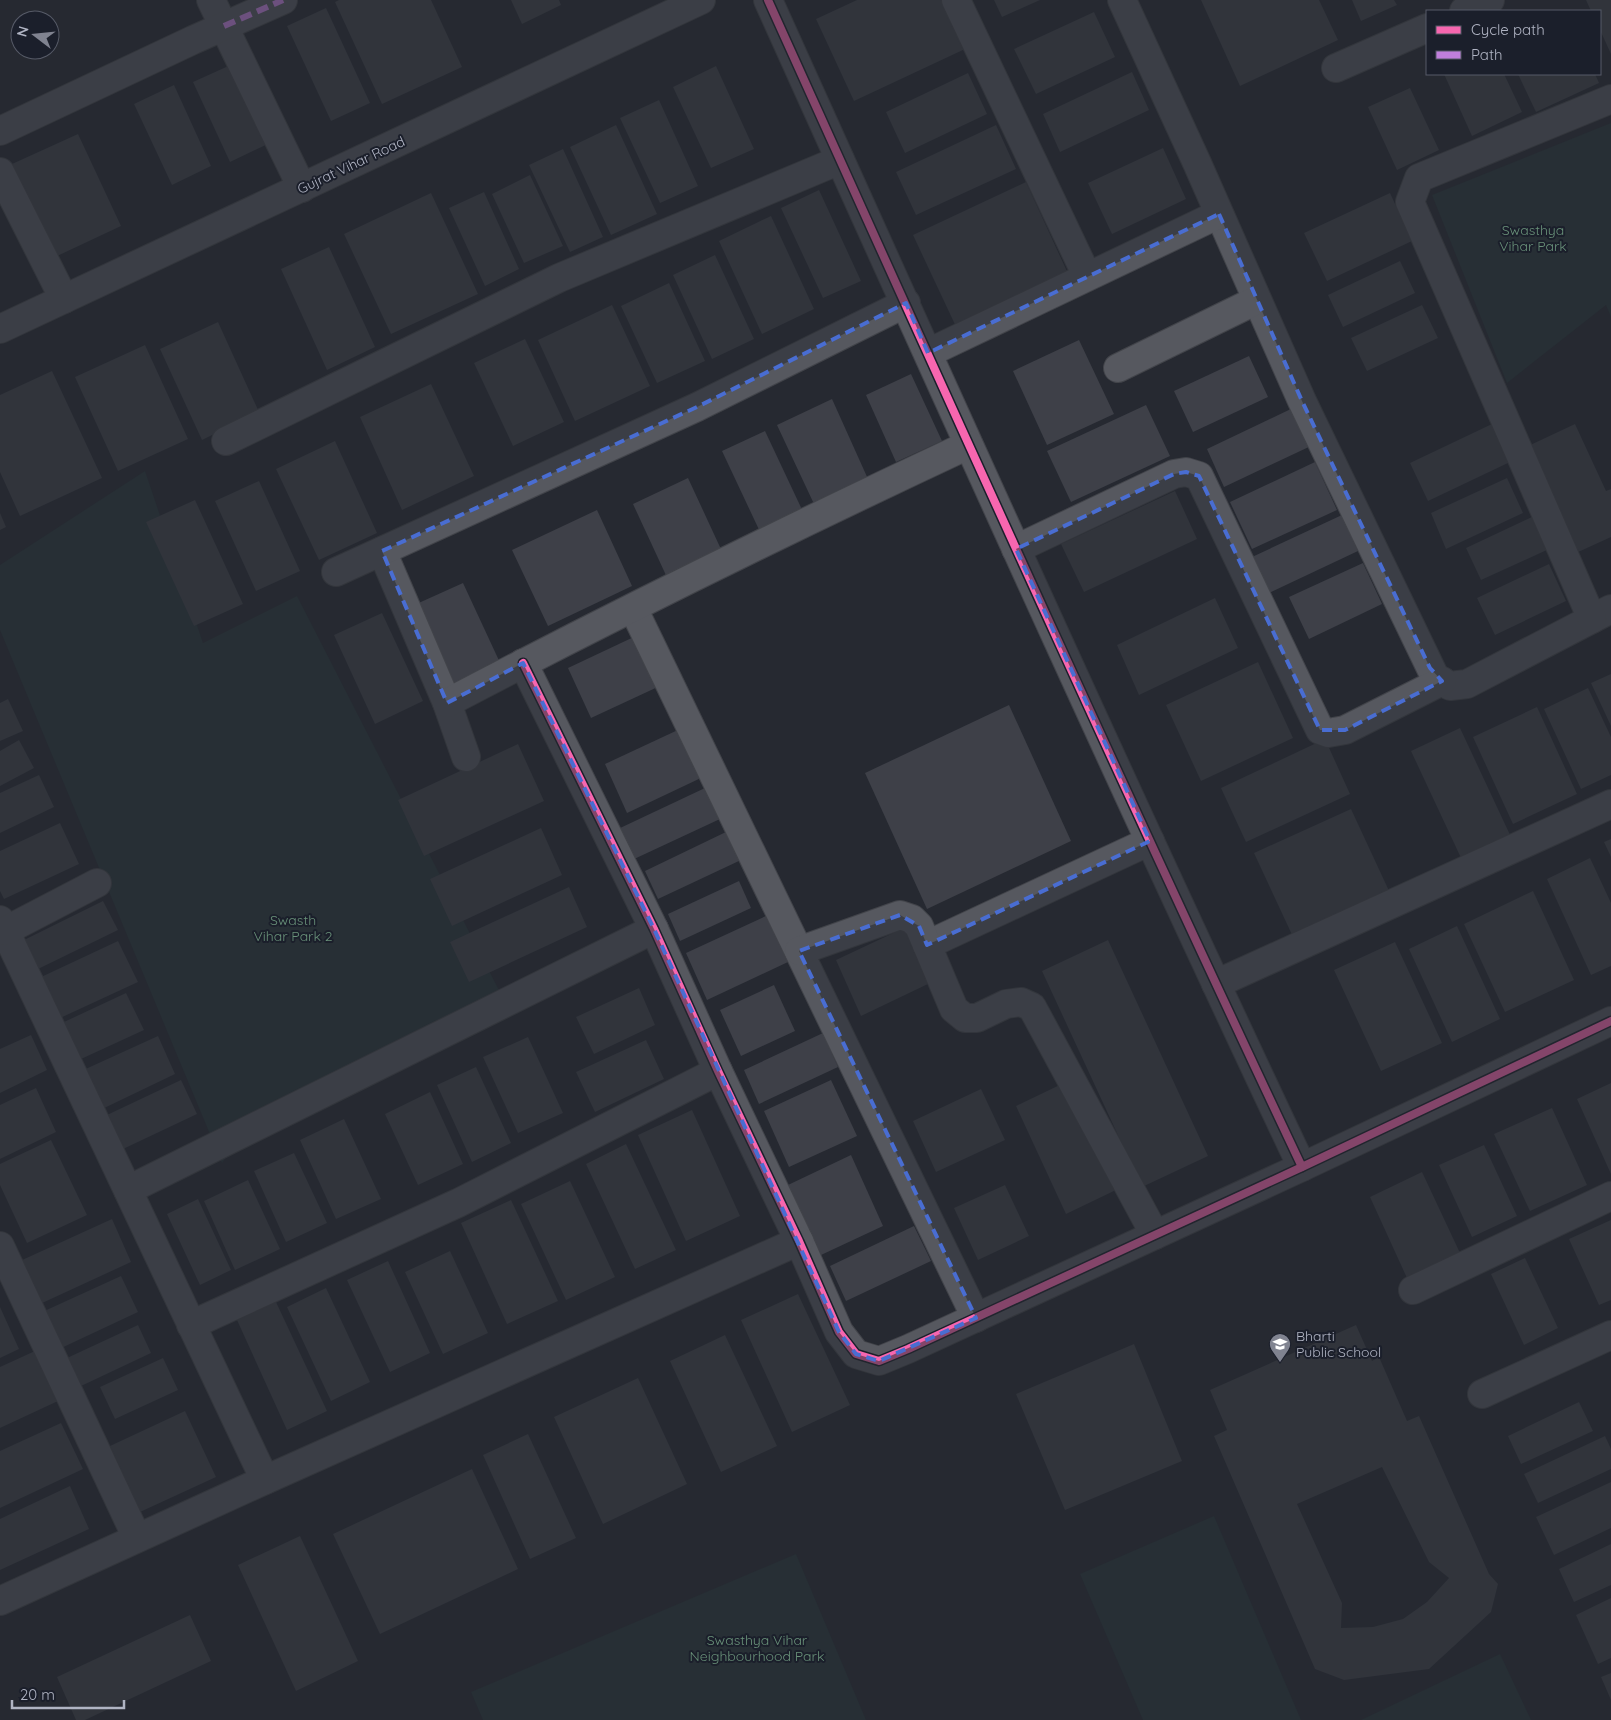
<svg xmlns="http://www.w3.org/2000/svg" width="1611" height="1720" viewBox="0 0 1611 1720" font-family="Quicksand,sans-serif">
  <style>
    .green { fill: #28353a }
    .building { fill: #3e4048; fill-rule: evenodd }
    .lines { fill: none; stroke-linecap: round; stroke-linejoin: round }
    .street-casing { stroke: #42444a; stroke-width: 30 }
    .street { stroke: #56585f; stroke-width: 28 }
    .quiet { stroke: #c07fdc; stroke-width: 6; stroke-dasharray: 12 6; stroke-linecap: butt }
    .cycleway-casing { stroke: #1b1f2b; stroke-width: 11 }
    .cycleway { stroke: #f766af; stroke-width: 8 }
    .marked { fill: none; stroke: #496dd2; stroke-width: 4; stroke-dasharray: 10 6; stroke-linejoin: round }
    .labels { text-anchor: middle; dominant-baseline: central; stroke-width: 4; stroke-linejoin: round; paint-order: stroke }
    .street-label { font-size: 14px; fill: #b0b4c3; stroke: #1b1f2b }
    .park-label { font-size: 14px; fill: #699179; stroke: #1b1f2b }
    .poi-label { font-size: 14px; fill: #b0b4c3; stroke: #1b1f2b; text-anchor: start }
  </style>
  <rect width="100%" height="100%" fill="#262931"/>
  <g class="green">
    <polygon points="1611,123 1611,317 1606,305 1507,383 1432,195"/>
    <polygon points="145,471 203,643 297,596 504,1000 255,1118 222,1163 0,630 0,565"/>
    <polygon points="1214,1516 1301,1720 1143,1720 1080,1574"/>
    <polygon points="796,1554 866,1720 483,1720 471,1692"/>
    <polygon points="1500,1654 1531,1720 1361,1720"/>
  </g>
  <g class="building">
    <polygon points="339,0 431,0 462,67 382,104 335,2"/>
    <polygon points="511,0 559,0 561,5 522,24"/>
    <polygon points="857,0 942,0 965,49 854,101 816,19"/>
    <polygon points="994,0 1040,0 1002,17"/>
    <polygon points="1201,0 1319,0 1338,40 1240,86"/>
    <polygon points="1352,0 1394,0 1397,5 1361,21"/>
    <polygon points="1586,0 1611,0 1611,54 1600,30 1600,11 1591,11"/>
    <polygon points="326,8 370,103 331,121 287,26"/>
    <polygon points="1094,12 1115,57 1036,94 1014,49"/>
    <polygon points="235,63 272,142 230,162 193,82"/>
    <polygon points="716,66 754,149 711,168 673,87"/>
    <polygon points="1132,72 1149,110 1060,152 1043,114"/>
    <polygon points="968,73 987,114 905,153 886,112"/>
    <polygon points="1444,74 1504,74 1522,112 1472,136"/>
    <polygon points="1518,74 1595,74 1599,83 1536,112"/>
    <polygon points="174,85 211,166 172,185 134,104"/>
    <polygon points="1410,88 1439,150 1397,170 1368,107"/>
    <polygon points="659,100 698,186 660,203 620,118"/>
    <polygon points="616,125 657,214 611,235 570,147"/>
    <polygon points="996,125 1016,169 916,215 896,172"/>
    <polygon points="78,134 121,226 55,257 12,164"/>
    <polygon points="1163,148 1186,199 1112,234 1088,183"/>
    <polygon points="563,149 603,237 570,252 529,165"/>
    <polygon points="530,175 563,246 524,263 492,194"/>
    <polygon points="1026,182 1071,280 959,333 913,235"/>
    <polygon points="819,190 861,281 823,298 781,208"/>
    <polygon points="484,192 519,269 485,286 449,208"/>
    <polygon points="431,193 478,294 391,334 344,234"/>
    <polygon points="1390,193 1412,241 1327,281 1304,233"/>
    <polygon points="771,216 814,309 762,334 719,241"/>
    <polygon points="329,247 375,347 327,370 281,269"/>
    <polygon points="715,255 754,339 712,359 673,275"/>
    <polygon points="1400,261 1415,293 1343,327 1328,295"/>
    <polygon points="669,283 705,361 657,383 621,306"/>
    <polygon points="612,305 650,386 575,421 538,340"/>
    <polygon points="1422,305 1438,338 1367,371 1351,338"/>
    <polygon points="218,322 259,412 202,440 160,349"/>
    <polygon points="525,339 564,422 513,446 474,363"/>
    <polygon points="1079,340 1114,414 1047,445 1013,371"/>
    <polygon points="145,345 188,439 118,471 75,377"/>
    <polygon points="1249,356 1268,397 1193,432 1174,391"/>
    <polygon points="52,371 102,478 20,516 0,472 0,395"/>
    <polygon points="911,374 942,441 896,462 866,395"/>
    <polygon points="431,384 474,476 402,510 360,417"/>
    <polygon points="832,399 868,479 814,504 777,425"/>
    <polygon points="1146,405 1170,456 1071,502 1047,451"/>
    <polygon points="1295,407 1313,445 1224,487 1207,449"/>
    <polygon points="1492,424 1510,462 1428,501 1410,463"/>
    <polygon points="1575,424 1606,491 1611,489 1611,537 1576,553 1526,447"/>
    <polygon points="765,431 805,516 762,536 722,451"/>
    <polygon points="335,441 377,533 319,560 276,469"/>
    <polygon points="1315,462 1337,510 1252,549 1230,502"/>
    <polygon points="688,478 726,560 671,586 633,504"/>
    <polygon points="1507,478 1523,513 1446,549 1431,513"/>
    <polygon points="259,481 300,571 256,591 215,501"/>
    <polygon points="1175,491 1197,539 1084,592 1061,544"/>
    <polygon points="195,500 243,604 194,626 146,522"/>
    <polygon points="597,510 632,586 548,626 512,550"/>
    <polygon points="0,513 6,527 0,530"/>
    <polygon points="1342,515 1358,551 1269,593 1252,557"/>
    <polygon points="1534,516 1549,549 1481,580 1466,548"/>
    <polygon points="1363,563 1382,604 1309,639 1289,597"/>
    <polygon points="1549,564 1566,601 1495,635 1477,598"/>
    <polygon points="463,583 502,667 452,691 412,606"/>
    <polygon points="1215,598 1238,648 1139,695 1117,645"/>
    <polygon points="382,613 423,701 375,724 334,635"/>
    <polygon points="638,635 662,685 591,718 568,668"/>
    <polygon points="1258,662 1293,738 1201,781 1166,705"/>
    <polygon points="1611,674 1611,726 1591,683"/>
    <polygon points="1588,688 1611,737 1611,775 1581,789 1544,709"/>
    <polygon points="8,699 23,731 0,741 0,703"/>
    <polygon points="1009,705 1071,841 927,909 865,773"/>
    <polygon points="1537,707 1577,794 1513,824 1473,737"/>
    <polygon points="1460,728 1511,837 1462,860 1411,751"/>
    <polygon points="680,729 703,777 627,813 605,764"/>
    <polygon points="1325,739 1350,794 1246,842 1221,788"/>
    <polygon points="19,740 34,768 0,786 0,751"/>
    <polygon points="518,744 544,801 424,856 398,800"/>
    <polygon points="39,775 54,807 0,833 0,793"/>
    <polygon points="705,788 720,819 632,860 618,829"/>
    <polygon points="1351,809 1390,893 1294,939 1254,853"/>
    <polygon points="60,823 79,864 4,899 0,891 0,851"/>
    <polygon points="541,828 562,875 452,926 430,879"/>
    <polygon points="728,831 741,860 658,899 645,871"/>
    <polygon points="1611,839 1611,857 1604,842"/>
    <polygon points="1590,858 1611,903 1611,966 1591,975 1547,879"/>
    <polygon points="739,881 751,908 680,941 668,914"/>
    <polygon points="569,887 587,927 469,982 450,942"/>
    <polygon points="1533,891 1574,980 1505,1012 1464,924"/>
    <polygon points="103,901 118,930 38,969 24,940"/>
    <polygon points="766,916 788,962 707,1000 686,953"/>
    <polygon points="1457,926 1500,1019 1452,1042 1409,949"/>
    <polygon points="904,928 930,983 861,1016 836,960"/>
    <polygon points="1108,940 1208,1156 1142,1187 1042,971"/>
    <polygon points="118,941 138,982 58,1019 39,978"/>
    <polygon points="1395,942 1442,1043 1381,1071 1334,970"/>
    <polygon points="774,985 795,1031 741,1056 720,1010"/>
    <polygon points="639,988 655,1025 594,1054 576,1017"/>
    <polygon points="126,993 144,1030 81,1059 64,1022"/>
    <polygon points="823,1033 838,1067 759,1104 744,1070"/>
    <polygon points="31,1035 47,1070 0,1093 0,1049"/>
    <polygon points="158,1036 175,1074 98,1111 79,1072"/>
    <polygon points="528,1037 563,1113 518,1133 483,1057"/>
    <polygon points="646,1040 664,1079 595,1112 576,1072"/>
    <polygon points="476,1067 511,1143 472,1162 437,1085"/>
    <polygon points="181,1080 197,1114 123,1149 107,1115"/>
    <polygon points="831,1080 857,1136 789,1167 764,1111"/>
    <polygon points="1068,1081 1118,1189 1066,1214 1016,1106"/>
    <polygon points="1611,1083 1611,1174 1577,1099"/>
    <polygon points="36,1088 56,1132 0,1159 0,1105"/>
    <polygon points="981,1089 1005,1140 936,1172 913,1121"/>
    <polygon points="430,1092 463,1164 418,1185 385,1114"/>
    <polygon points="1552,1108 1587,1185 1530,1211 1494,1134"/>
    <polygon points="692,1110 740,1216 686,1241 638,1135"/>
    <polygon points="344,1119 381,1199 336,1219 300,1140"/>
    <polygon points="51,1140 87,1215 27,1243 0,1185 0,1164"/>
    <polygon points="626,1144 676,1250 635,1269 586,1164"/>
    <polygon points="1484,1145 1517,1216 1472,1237 1439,1165"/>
    <polygon points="294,1153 327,1223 286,1242 254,1171"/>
    <polygon points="851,1155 883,1226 821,1255 788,1185"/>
    <polygon points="1422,1172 1460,1253 1407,1278 1370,1197"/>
    <polygon points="248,1180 280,1249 235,1270 204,1201"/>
    <polygon points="570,1181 615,1277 566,1300 521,1204"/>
    <polygon points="1005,1185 1029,1236 978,1260 954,1208"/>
    <polygon points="198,1199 231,1270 200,1285 167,1214"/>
    <polygon points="511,1200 558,1301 507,1324 461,1223"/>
    <polygon points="112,1219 131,1262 40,1304 20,1261"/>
    <polygon points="1611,1220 1611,1300 1599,1305 1569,1239"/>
    <polygon points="914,1226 931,1261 846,1301 830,1266"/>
    <polygon points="450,1251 488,1333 443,1354 405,1272"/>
    <polygon points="1525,1258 1558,1328 1524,1345 1491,1274"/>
    <polygon points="388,1261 430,1353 390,1372 347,1280"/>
    <polygon points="121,1276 138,1312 57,1350 40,1313"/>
    <polygon points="326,1288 370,1382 331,1401 287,1307"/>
    <polygon points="798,1294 850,1405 792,1432 741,1320"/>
    <polygon points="276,1302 327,1411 287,1430 237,1320"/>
    <polygon points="0,1307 19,1349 0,1358"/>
    <polygon points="138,1325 151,1353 81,1386 67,1358"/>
    <path d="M1356,1325L1372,1361L1379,1357L1407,1421L1419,1416L1489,1574L1498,1584L1491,1612L1429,1669L1344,1680L1315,1669L1214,1436L1227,1430L1210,1390ZM1382,1467L1429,1562L1449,1578L1427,1602L1403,1619L1373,1627L1341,1628L1342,1603L1297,1504Z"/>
    <polygon points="725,1335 777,1446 721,1472 670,1361"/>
    <polygon points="1134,1344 1182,1461 1065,1510 1016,1394"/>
    <polygon points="35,1351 58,1401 0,1428 0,1367"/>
    <polygon points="163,1358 178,1390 115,1419 100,1387"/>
    <polygon points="638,1378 687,1484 603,1524 554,1417"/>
    <polygon points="1579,1402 1593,1431 1521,1464 1508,1436"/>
    <polygon points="185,1411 216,1477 140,1512 110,1446"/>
    <polygon points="61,1423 83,1469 0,1508 0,1451"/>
    <polygon points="528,1434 576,1538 530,1559 483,1455"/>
    <polygon points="1605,1436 1611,1449 1611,1469 1538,1503 1524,1474"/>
    <polygon points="472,1469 518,1569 380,1634 333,1534"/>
    <polygon points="1611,1482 1611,1528 1554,1555 1536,1517"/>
    <polygon points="70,1486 89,1529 0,1570 0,1519"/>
    <polygon points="300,1536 358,1661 296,1691 238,1565"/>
    <polygon points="1611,1544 1611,1585 1574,1602 1559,1569"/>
    <polygon points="1611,1598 1611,1658 1598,1664 1576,1615"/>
    <polygon points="190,1615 211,1661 85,1720 76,1720 57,1677"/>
    <polygon points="1611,1673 1611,1700 1601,1677"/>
  </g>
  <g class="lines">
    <g class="street-casing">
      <g id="street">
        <polyline points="211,0 302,188"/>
        <path d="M768,0C944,390 1119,780 1302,1167"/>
        <polyline points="956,0 1087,276"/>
        <polyline points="1122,0 1197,163 1302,401 1435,677 1450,686 1467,684 1611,609"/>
        <polyline points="1464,11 1490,0"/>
        <polyline points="1336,68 1427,28"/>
        <polyline points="0,131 193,40 283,0"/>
        <polyline points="0,172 64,299"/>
        <polyline points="0,329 701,0"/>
        <polyline points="928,353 1219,214"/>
        <polyline points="1118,368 1257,300"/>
        <polyline points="226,441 559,278 840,160"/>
        <polyline points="1016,549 1174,474 1186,472 1199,476 1320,730 1328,733 1345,730 1442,681"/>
        <polyline points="382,551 447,703 466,757"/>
        <polyline points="336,572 697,407 906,303"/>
        <polyline points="633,608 976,1318"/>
        <polyline points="1592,619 1410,202 1419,178 1611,99"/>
        <polyline points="523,663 654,929 718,1071 799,1241 839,1332 856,1354 879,1361 908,1349 1302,1167 1611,1021"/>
        <path d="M447,703C618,613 793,527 968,445"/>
        <polyline points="0,920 265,1480"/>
        <polyline points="5,931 97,883"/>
        <polyline points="927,945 1150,841"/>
        <polyline points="799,951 900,915 912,919 919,926 954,1009 965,1018 977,1018 1006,1004 1021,1002 1032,1007 1155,1235"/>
        <polyline points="1216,984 1611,804"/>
        <polyline points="128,1190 654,929"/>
        <polyline points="0,1246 137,1538"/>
        <polyline points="1413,1290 1611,1196"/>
        <polyline points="191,1325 458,1203 718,1071"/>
        <polyline points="1482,1394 1611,1335"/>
        <polyline points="0,1601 265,1480 799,1241"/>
      </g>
    </g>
    <use href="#street" class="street"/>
    <polyline class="quiet" points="224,26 283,0"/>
    <g class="cycleway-casing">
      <g id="cycleway">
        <path d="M768,0C944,390 1119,780 1302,1167"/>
        <polyline points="523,663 654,929 718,1071 799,1241 839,1332 856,1354 879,1361 908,1349 1302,1167 1611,1021"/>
      </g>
    </g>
    <use href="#cycleway" class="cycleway"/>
  </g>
  <path d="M0 0H1611V1720H0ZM1219,214L1302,401L1430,668L1442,681L1345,730H1320L1199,476L1186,472L1174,474L1016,549L1150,841L927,945L919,926L900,915L799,951L976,1318L879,1361L856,1354L839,1332L654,929L523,663L447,703L382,551L697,407L906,303L928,353Z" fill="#262931" fill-opacity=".55" fill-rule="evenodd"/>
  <path class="marked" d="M1219,214L1302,401L1430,668L1442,681L1345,730H1320L1199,476L1186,472L1174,474L1016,549L1150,841L927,945L919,926L900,915L799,951L976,1318L879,1361L856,1354L839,1332L654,929L523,663L447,703L382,551L697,407L906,303L928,353Z"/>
  <defs>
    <g id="school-pin" transform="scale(1.125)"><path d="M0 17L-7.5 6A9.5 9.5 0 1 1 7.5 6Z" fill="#808390" stroke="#1b1f2b"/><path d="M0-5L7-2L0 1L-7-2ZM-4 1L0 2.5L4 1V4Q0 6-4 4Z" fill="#fff"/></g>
  </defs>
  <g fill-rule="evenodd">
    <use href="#school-pin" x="1280" y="1344"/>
  </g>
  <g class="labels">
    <g class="street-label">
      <text transform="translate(351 165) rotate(-25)">Gujrat Vihar Road</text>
    </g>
    <g class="park-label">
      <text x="1533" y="230">Swasthya<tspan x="1533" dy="16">Vihar Park</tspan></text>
      <text x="293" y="920">Swasth<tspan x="293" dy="16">Vihar Park 2</tspan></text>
      <text x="757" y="1640">Swasthya Vihar<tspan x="757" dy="16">Neighbourhood Park</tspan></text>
    </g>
    <g class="poi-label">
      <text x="1296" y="1336">Bharti<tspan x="1296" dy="16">Public School</tspan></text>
    </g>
  </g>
  <rect x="1426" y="10" width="175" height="65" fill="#1b1f2b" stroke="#575b68"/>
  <rect x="1436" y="26" width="25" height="8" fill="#f766af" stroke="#575b68"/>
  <text x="1471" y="35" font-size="15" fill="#b0b4c3">Cycle path</text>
  <rect x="1436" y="51" width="25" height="8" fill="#c07fdc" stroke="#575b68"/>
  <text x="1471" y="60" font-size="15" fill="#b0b4c3">Path</text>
  <g transform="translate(35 35) rotate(286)"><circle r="24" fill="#1b1f2b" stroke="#575b68"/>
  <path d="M0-4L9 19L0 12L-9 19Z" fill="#808390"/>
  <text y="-8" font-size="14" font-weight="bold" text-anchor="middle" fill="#b0b4c3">N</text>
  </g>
  <path d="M12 1700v8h112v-8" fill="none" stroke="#b0b4c3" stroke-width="2.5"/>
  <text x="20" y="1700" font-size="15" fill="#b0b4c3" stroke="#1b1f2b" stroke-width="4" paint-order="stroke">20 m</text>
</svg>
